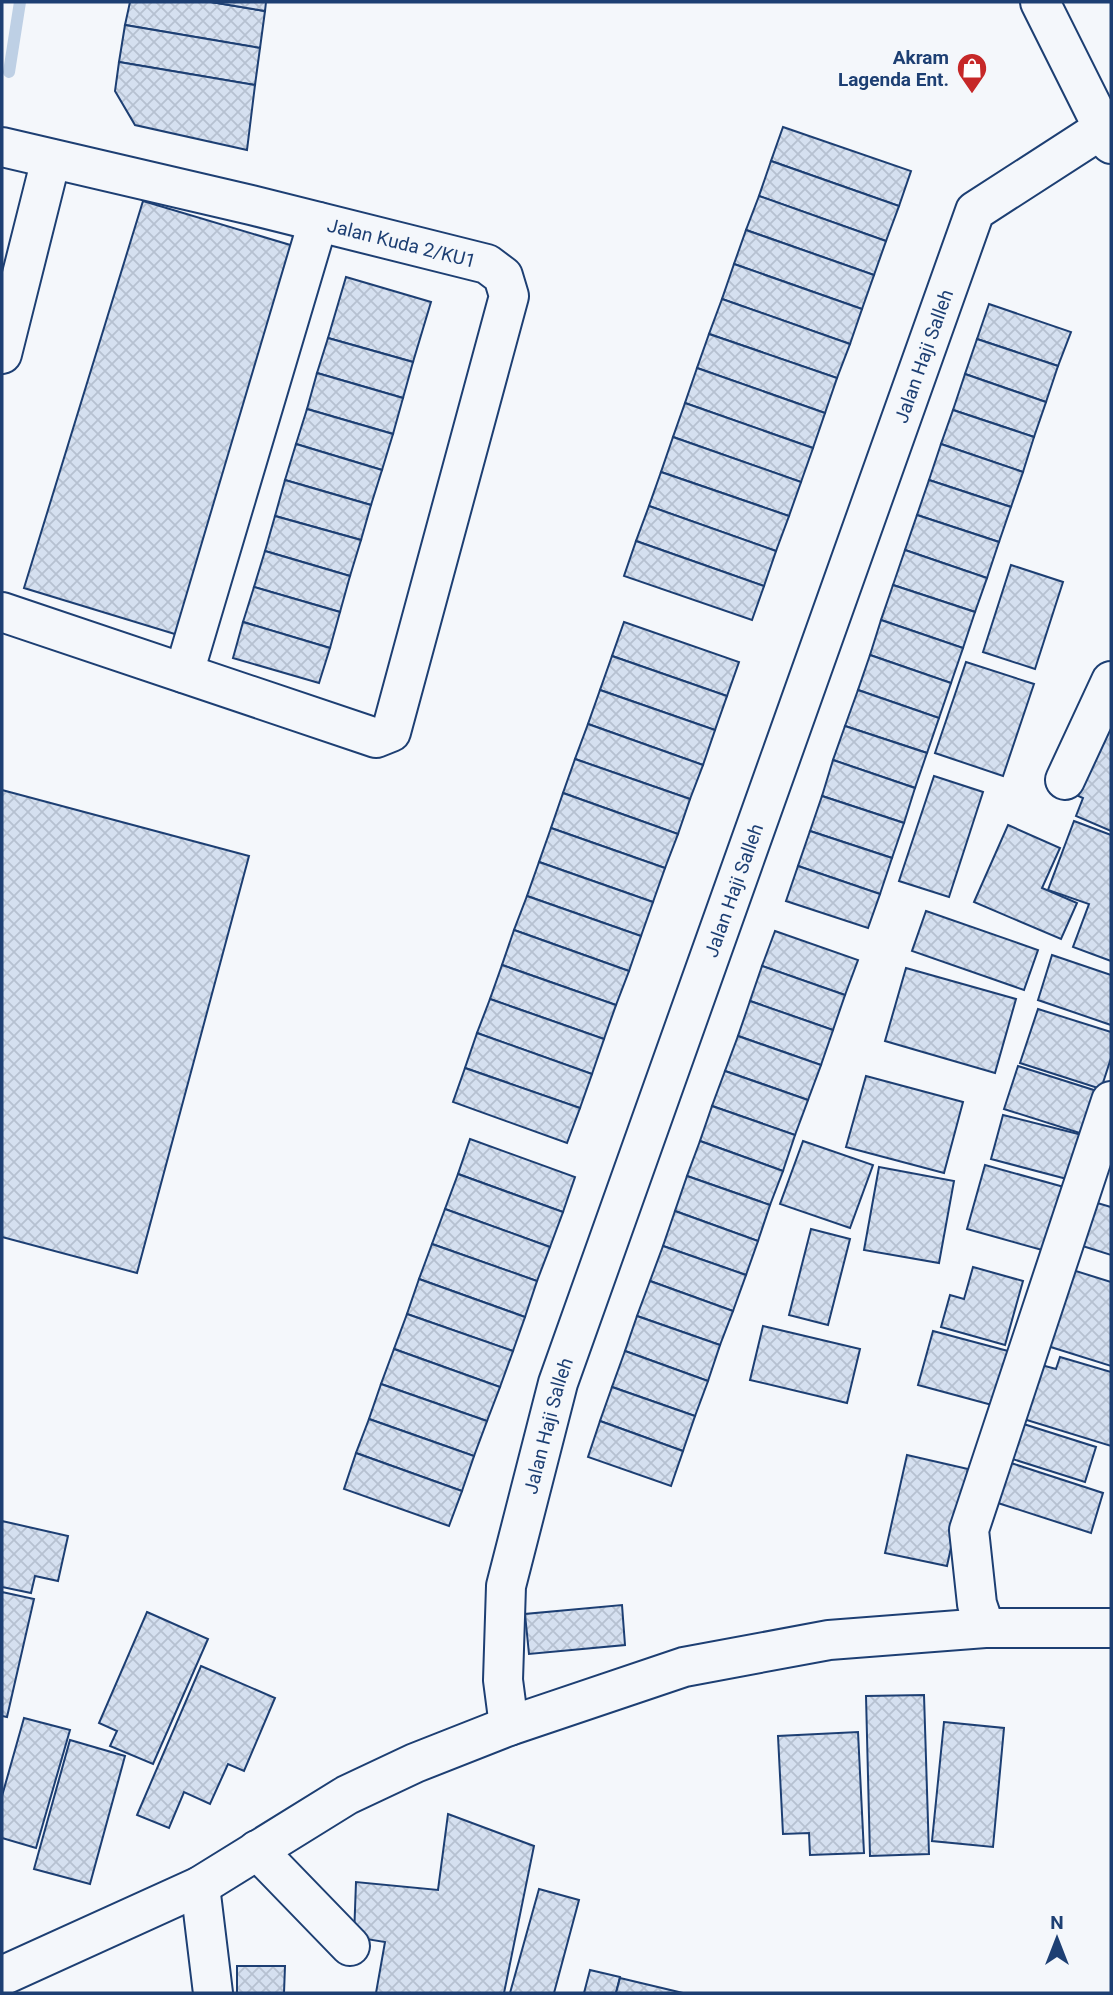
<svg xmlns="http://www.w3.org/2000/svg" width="1113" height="1995" viewBox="0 0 1113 1995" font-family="Roboto,sans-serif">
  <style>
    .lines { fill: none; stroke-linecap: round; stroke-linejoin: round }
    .stream { stroke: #bed0e5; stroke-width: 12 }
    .building { fill: url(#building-cross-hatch); stroke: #1d3f73; stroke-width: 2 }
    .minor-casing { stroke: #1d3f73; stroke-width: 42 }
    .major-casing { stroke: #1d3f73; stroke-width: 42 }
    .minor { stroke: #f4f7fb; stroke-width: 38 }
    .major { stroke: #f4f7fb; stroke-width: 38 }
    .labels { text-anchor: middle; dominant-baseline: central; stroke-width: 5; stroke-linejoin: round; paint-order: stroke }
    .poi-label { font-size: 19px; font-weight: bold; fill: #1d3f73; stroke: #f4f7fb; text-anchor: end }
    .street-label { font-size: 19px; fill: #1d3f73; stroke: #f4f7fb }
  </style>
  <defs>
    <pattern id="building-cross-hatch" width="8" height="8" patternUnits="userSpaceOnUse" patternTransform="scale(1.75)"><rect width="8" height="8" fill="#d5e0f0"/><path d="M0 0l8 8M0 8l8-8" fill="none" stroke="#b6c1d1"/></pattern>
  </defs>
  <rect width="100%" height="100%" fill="#f4f7fb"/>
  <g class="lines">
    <polyline class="stream" points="9,72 20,2"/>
  </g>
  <g class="building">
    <polygon points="130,2 211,2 265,11 260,48 125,25"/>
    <polygon points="211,2 266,2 265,11"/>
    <polygon points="125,25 260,48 255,85 119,62"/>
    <polygon points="119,62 255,85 247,150 135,125 115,91"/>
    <polygon points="783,127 911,171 899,206 771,161"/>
    <polygon points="771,161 899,206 886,241 759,196"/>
    <polygon points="759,196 886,241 874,275 746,230"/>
    <polygon points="143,201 297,247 178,635 24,588"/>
    <polygon points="746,230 874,275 862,309 734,264"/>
    <polygon points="734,264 862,309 850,344 722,299"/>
    <polygon points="346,277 431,302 413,362 328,338"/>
    <polygon points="722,299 850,344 837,378 709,334"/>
    <polygon points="989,304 1071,332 1058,366 977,339"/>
    <polygon points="709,334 837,378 825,413 697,368"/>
    <polygon points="328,338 413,362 403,398 317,373"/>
    <polygon points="977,339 1058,366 1046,402 965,374"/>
    <polygon points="697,368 825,413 813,448 685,403"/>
    <polygon points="317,373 403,398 393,434 307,409"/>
    <polygon points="965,374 1046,402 1034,437 953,410"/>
    <polygon points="685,403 813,448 801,482 673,437"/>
    <polygon points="307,409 393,434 382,470 296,444"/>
    <polygon points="953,410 1034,437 1023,472 941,444"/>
    <polygon points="673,437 801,482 789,516 661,472"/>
    <polygon points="296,444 382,470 371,505 285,480"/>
    <polygon points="941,444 1023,472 1011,507 929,480"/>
    <polygon points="661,472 789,516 776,551 649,506"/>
    <polygon points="285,480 371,505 361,540 275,516"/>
    <polygon points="929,480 1011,507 999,542 917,515"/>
    <polygon points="649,506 776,551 764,586 636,541"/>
    <polygon points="917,515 999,542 987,578 905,550"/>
    <polygon points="275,516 361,540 350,576 265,551"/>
    <polygon points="636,541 764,586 752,620 624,576"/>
    <polygon points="905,550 987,578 975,612 893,585"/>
    <polygon points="265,551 350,576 340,612 254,587"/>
    <polygon points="1011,565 1063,582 1035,669 983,652"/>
    <polygon points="893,585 975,612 963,648 881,620"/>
    <polygon points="254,587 340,612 330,648 243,622"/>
    <polygon points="881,620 963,648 951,683 870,655"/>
    <polygon points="243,622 330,648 319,683 233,658"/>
    <polygon points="624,622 739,662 727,696 612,656"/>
    <polygon points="870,655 951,683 939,718 858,690"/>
    <polygon points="612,656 727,696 715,730 600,690"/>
    <polygon points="966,662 1034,684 1003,776 935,753"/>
    <polygon points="600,690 715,730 703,765 588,724"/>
    <polygon points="858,690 939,718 927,753 845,726"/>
    <polygon points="1111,715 1111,831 1076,816 1083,798 1065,790"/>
    <polygon points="588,724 703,765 690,799 575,759"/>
    <polygon points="845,726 927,753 915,788 833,760"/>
    <polygon points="575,759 690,799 678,834 563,793"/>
    <polygon points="833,760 915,788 904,823 822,796"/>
    <polygon points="934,776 983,792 949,897 899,881"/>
    <polygon points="2,790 249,856 137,1273 2,1237"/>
    <polygon points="563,793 678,834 665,868 551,828"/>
    <polygon points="822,796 904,823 892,858 810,831"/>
    <polygon points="1074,821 1111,835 1111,961 1073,947 1089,904 1048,890"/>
    <polygon points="1008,825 1060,848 1042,888 1077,903 1061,939 974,902"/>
    <polygon points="551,828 665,868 653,902 539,862"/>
    <polygon points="810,831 892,858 880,894 798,866"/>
    <polygon points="539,862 653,902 641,936 527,896"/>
    <polygon points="798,866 880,894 868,928 786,901"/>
    <polygon points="527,896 641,936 629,971 514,930"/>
    <polygon points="926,911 1038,950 1024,990 912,951"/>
    <polygon points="514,930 629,971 616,1005 502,965"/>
    <polygon points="775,931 858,960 845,995 762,966"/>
    <polygon points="1052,955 1111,975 1111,1025 1038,1000"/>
    <polygon points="502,965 616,1005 604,1039 490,999"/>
    <polygon points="762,966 845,995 833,1030 750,1001"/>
    <polygon points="906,968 1016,999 995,1073 885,1041"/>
    <polygon points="490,999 604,1039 592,1074 477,1033"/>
    <polygon points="750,1001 833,1030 821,1065 738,1036"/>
    <polygon points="1038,1009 1111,1032 1111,1058 1101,1089 1020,1063"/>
    <polygon points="477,1033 592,1074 580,1108 465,1068"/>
    <polygon points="738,1036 821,1065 808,1100 725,1071"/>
    <polygon points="1018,1066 1100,1092 1086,1135 1004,1109"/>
    <polygon points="465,1068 580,1108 567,1143 453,1102"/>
    <polygon points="725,1071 808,1100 795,1135 712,1106"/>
    <polygon points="866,1076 963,1102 944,1173 846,1147"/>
    <polygon points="712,1106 795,1135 783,1171 700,1141"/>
    <polygon points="1003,1115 1094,1138 1082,1183 991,1159"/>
    <polygon points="470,1139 575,1177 563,1212 458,1174"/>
    <polygon points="700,1141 783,1171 770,1205 687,1176"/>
    <polygon points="803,1141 873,1165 850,1228 780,1204"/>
    <polygon points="985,1165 1071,1189 1053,1253 967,1229"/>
    <polygon points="879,1167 954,1181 939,1263 864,1250"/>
    <polygon points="458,1174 563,1212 550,1247 445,1209"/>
    <polygon points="687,1176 770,1205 758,1241 675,1211"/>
    <polygon points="1087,1200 1111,1207 1111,1255 1073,1243"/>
    <polygon points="445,1209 550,1247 537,1281 432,1244"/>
    <polygon points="675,1211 758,1241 746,1275 663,1246"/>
    <polygon points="811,1229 850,1239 828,1325 789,1315"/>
    <polygon points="432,1244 537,1281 525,1317 419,1279"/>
    <polygon points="663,1246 746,1275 733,1311 650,1281"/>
    <polygon points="973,1267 1023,1281 1005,1345 941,1327 950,1295 964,1299"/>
    <polygon points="1063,1267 1111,1282 1111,1366 1038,1343"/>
    <polygon points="419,1279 525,1317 513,1351 407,1314"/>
    <polygon points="650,1281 733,1311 720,1345 637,1316"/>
    <polygon points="407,1314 513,1351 500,1387 394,1349"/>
    <polygon points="637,1316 720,1345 708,1381 625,1351"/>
    <polygon points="763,1326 860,1349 847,1403 750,1380"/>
    <polygon points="933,1331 1008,1351 992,1405 918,1385"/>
    <polygon points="394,1349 500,1387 487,1421 381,1384"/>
    <polygon points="625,1351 708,1381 695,1416 612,1387"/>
    <polygon points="1060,1357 1111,1372 1111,1446 1017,1417 1034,1363 1056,1369"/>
    <polygon points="381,1384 487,1421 474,1456 369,1419"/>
    <polygon points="612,1387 695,1416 683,1451 600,1421"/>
    <polygon points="369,1419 474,1456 462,1491 356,1453"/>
    <polygon points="1011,1420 1096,1447 1085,1482 1000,1455"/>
    <polygon points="600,1421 683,1451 671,1486 588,1457"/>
    <polygon points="356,1453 462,1491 449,1526 344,1489"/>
    <polygon points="907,1455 968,1469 947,1566 885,1553"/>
    <polygon points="1011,1463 1103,1493 1091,1533 998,1503"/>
    <polygon points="2,1521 68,1536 58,1581 35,1576 31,1593 2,1587"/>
    <polygon points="2,1592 34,1599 7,1717 2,1716"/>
    <polygon points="622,1605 625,1645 529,1654 525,1614"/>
    <polygon points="147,1612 208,1639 153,1764 110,1746 117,1731 99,1723"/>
    <polygon points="201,1666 275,1698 244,1771 228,1764 210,1804 184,1792 169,1828 137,1815"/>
    <polygon points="924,1695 929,1854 870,1856 866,1696"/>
    <polygon points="24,1718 70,1730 36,1848 2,1838 2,1796"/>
    <polygon points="944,1722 1004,1728 993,1847 932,1841"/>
    <polygon points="858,1732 864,1853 810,1855 809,1833 783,1834 778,1736"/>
    <polygon points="70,1740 125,1756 90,1884 34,1869"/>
    <polygon points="448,1814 534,1846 504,1993 376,1993 385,1942 354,1937 356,1882 438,1890"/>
    <polygon points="539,1889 579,1900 554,1993 510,1993"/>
    <polygon points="237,1966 285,1966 284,1993 237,1993"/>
    <polygon points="590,1970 620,1977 616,1993 584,1993"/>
    <polygon points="620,1978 683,1993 616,1993"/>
  </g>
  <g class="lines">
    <g class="minor-casing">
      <g id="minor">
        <path id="s1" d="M2,147L251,205L487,264L503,276L509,296L391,732L376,738L2,612"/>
        <polyline points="2,354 51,159"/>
        <polyline points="184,673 318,222"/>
        <polyline points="1065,780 1111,681"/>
        <polyline points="985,1628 977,1604 969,1530 1111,1101"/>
        <path id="s2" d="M509,1726L503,1680L506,1586L558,1383L975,211L1102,129"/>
        <polyline points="257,1850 350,1946"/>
        <polyline points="200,1886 213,1993"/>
        <polyline points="2,1976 200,1886 347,1795 415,1763 509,1726 684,1667 829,1640 985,1628 1111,1628"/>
      </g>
    </g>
    <g class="major-casing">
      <polyline id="major" points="1040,2 1111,144"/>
    </g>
    <use href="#minor" class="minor"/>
    <use href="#major" class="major"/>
  </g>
  <defs>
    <g id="shop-pin" transform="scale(1.575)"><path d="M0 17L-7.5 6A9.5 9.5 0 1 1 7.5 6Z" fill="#c62828" stroke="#f4f7fb"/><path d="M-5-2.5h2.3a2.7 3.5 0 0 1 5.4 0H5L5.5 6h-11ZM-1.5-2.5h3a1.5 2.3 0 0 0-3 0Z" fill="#fff"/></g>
  </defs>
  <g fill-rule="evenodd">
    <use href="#shop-pin" x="972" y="68"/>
  </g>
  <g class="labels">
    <g class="poi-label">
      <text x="949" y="57">Akram<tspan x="949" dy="22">Lagenda Ent.</tspan></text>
    </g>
    <g class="street-label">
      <text stroke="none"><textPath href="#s1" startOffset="411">Jalan Kuda 2/KU1</textPath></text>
      <text stroke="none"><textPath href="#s2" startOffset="1440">Jalan Haji Salleh</textPath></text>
      <text stroke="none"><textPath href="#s2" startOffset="873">Jalan Haji Salleh</textPath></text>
      <text stroke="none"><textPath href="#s2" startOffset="306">Jalan Haji Salleh</textPath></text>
    </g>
  </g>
  <rect width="1113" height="1995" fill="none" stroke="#1d3f73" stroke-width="7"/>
  <g transform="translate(1057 1939)" stroke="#f4f7fb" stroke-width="5" paint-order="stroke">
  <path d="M0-5L12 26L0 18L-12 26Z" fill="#1d3f73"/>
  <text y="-10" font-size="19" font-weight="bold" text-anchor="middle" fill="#1d3f73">N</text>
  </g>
</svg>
